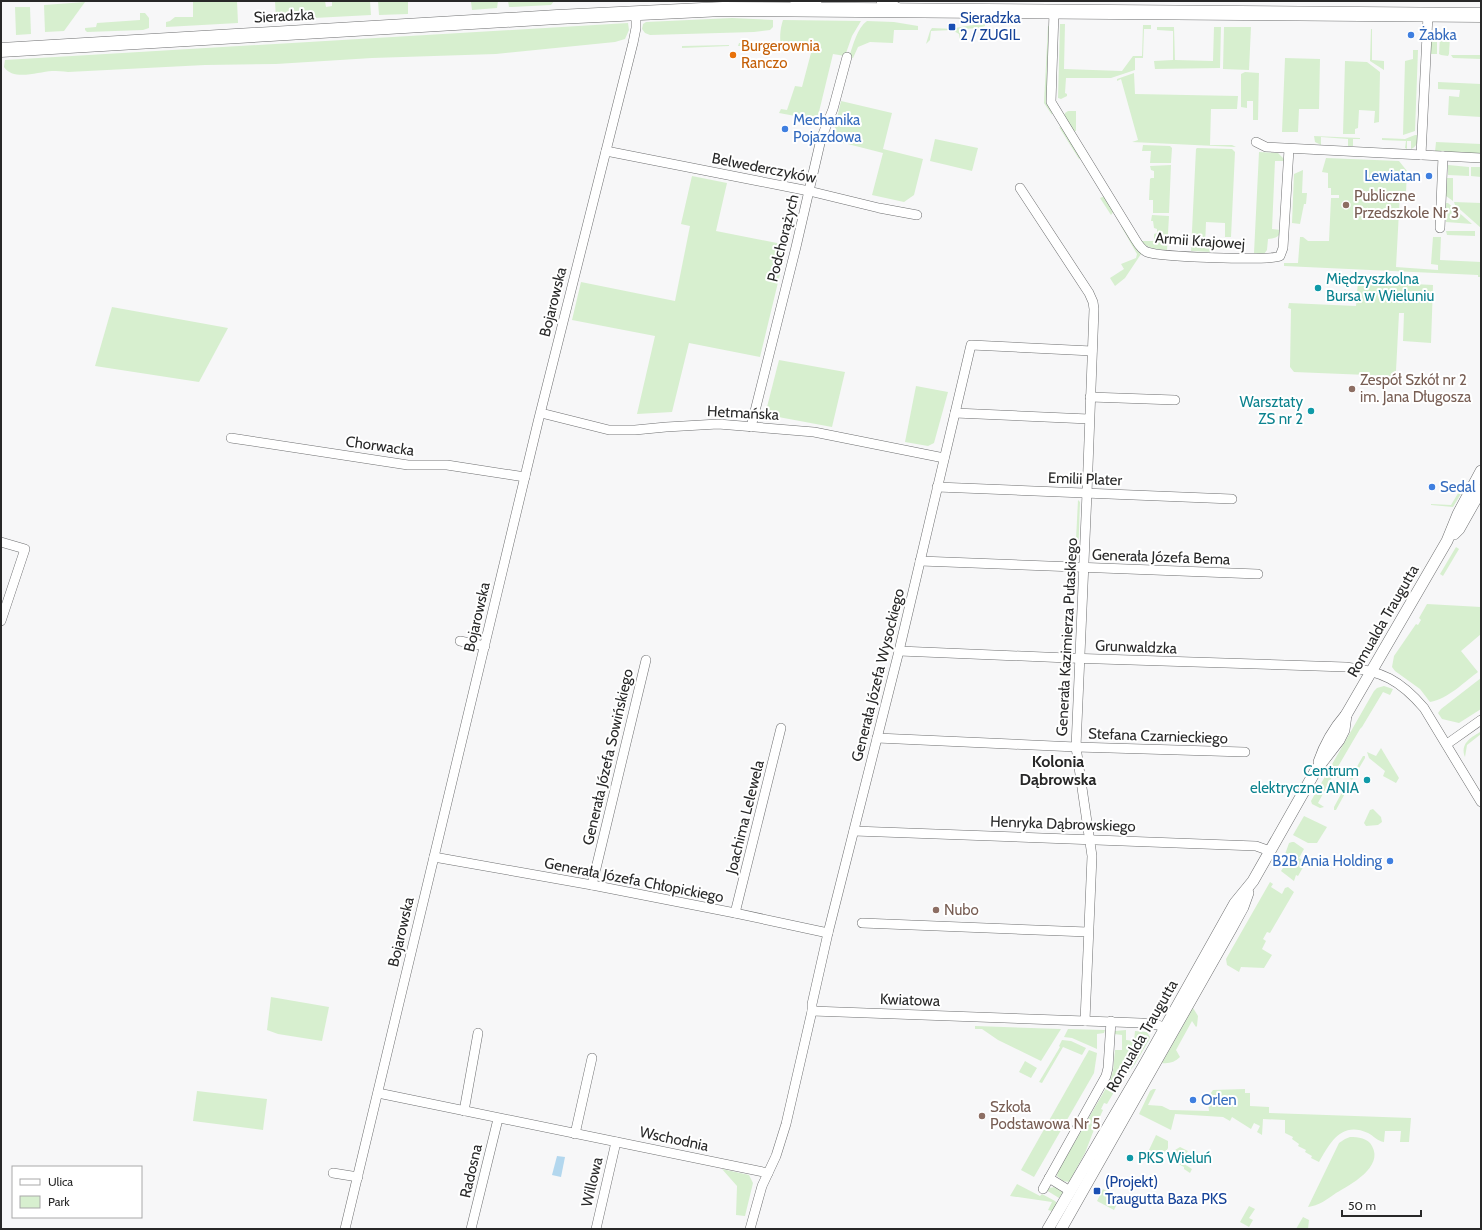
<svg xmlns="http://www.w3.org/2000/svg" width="1482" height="1230" viewBox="0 0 1482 1230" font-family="Cabin,sans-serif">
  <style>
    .green { fill: #d7efcf }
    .water { fill: #b3d7ee }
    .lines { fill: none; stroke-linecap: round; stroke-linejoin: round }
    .minor-casing { stroke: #6e6f70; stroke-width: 10 }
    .tertiary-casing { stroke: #6e6f70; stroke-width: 12 }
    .secondary-casing { stroke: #6e6f70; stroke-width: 14 }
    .primary-casing { stroke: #6e6f70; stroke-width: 15 }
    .minor { stroke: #fff; stroke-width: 9 }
    .tertiary { stroke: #fff; stroke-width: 11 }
    .secondary { stroke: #fff; stroke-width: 13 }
    .primary { stroke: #fff; stroke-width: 14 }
    .transit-dot { fill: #1a4fb4; stroke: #fff; stroke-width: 1.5 }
    .shop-dot { fill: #3f7fe0; stroke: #fff; stroke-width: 1.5 }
    .food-dot { fill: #e8710a; stroke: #fff; stroke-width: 1.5 }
    .education-dot { fill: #8d6e63; stroke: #fff; stroke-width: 1.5 }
    .culture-dot { fill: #0f9aa8; stroke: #fff; stroke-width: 1.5 }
    .labels { text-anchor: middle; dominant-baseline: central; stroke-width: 4; stroke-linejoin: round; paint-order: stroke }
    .street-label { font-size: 15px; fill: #282828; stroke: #fff }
    .transit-label { font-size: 15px; fill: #164399; stroke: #fff; text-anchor: start }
    .shop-label { font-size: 15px; fill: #366cbe; stroke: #fff; text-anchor: start }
    .food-label { font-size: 15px; fill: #c56008; stroke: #fff; text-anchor: start }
    .education-label { font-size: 15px; fill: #785e54; stroke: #fff; text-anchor: start }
    .culture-label { font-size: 15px; fill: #0d838f; stroke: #fff; text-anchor: start }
    .neighbourhood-label { font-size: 16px; font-weight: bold; fill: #282828; stroke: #fff }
  </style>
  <rect width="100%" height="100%" fill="#f7f7f8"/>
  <g class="green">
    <polygon points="193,1 237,1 238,23 166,27 166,22 170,21 175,17 193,17"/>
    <polygon points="275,1 325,1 326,7 332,6 332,1 370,1 371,15 276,20"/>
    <polygon points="378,1 408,1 408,14 379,15"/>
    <polygon points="498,1 497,8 472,10 471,2"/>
    <polygon points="508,1 554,1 551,5 512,7 509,7"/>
    <polygon points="85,2 64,31 45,32 44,5"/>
    <polygon points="15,7 30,7 31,34 16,35"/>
    <polygon points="140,13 145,13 149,18 149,28 143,30 87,32 85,30 85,28 96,27 97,23 140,20"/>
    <polygon points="732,18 773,20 773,27 770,30 754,32 650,35 645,33 642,29 643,24 646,22"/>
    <path d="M783,20L861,21L852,36L845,56L833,54L817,120L779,113L781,109L787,110L795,86L802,87L811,53L795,48L787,52L782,49C779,40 780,29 783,20Z"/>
    <path d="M867,21L894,22L918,26V30H894L893,43L870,42L858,47L853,58L849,57C853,46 857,28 867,21Z"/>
    <path d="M628,23L629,30L625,39L615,42L496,54L372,58L276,64L205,65L68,72C63,71 57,71 52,71C38,72 13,81 4,67L5,60Z"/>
    <polygon points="979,24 985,24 985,26 979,28 964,29 960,34 960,40 959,34 952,30 931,31 930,40 926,44 930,31 932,28 954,29 955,28"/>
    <polygon points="1060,24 1065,24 1064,69 1122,71 1133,56 1142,56 1143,25 1151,25 1151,29 1144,29 1143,58 1135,58 1135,70 1111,78 1066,78 1065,93 1067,94 1067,96 1061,99 1058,98"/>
    <polygon points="1048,26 1049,26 1052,115 1044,103"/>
    <polygon points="1157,27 1174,27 1175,60 1213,61 1214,27 1221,27 1220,68 1155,69 1154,61 1173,60 1173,31 1157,30"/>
    <polygon points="1224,27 1251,27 1249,70 1223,69"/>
    <polygon points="1371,29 1372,29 1372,60 1384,61 1384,70 1370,61"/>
    <polygon points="1433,35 1437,35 1437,54 1429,54"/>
    <polygon points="1440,36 1450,36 1449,54 1448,56 1441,55 1439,54"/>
    <polygon points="772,41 771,45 738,46 739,43"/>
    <polygon points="729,45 729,46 682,48 682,46"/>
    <polygon points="1413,50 1418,50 1415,131 1403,135 1405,61 1413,59"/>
    <polygon points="1451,55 1481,55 1481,59 1453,58"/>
    <polygon points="1285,58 1320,59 1319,109 1299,109 1298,132 1282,132"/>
    <polygon points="1345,61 1367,62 1380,72 1379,122 1374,123 1375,111 1359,110 1358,128 1355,129 1355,134 1343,134"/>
    <polygon points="1245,72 1259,73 1258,120 1253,120 1253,101 1247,101 1247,108 1241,107 1241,74"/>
    <polygon points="1134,73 1135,94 1238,96 1237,109 1211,109 1210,145 1232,145 1236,147 1132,142 1138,140 1121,79 1117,81 1117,79"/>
    <polygon points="1438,82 1481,84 1481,117 1448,115 1449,96 1459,97 1460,90 1438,89"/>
    <polygon points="841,101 892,113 883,149 923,159 914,195 904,202 872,195 883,153 832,140"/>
    <polygon points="1068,111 1076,111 1076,131 1071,131 1064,117 1065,113"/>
    <polygon points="1059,127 1062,128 1081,158 1079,159"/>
    <path d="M1415,135H1418C1418,141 1417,147 1411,149V141H1407V149L1405,148L1406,141L1382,140V138L1405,139Z"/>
    <polygon points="1314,136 1360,138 1360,139 1353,139 1353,146 1348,146 1348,139 1321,137 1321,145 1315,142"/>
    <polygon points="935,139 978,148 972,171 930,161"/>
    <polygon points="1436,142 1481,144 1481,154 1435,152"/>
    <polygon points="1143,145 1170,146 1172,148 1171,163 1150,163 1151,151 1142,151"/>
    <polygon points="1197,148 1232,149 1235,152 1231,237 1225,237 1225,223 1206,222 1205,247 1212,248 1211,252 1191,251 1196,149"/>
    <path d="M1259,152L1278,153L1283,158L1284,161H1275L1272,229L1281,230C1279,238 1275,238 1268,239L1267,250L1264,254L1254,253Z"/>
    <polygon points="1326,158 1399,161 1407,171 1406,193 1400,193 1396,267 1438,270 1438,265 1431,264 1433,237 1441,237 1440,260 1481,262 1481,277 1478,277 1478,275 1284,266 1284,263 1298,263 1300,237 1303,237 1308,241 1329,241 1331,198 1339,198 1339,195 1331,195 1331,188 1328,188 1328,173 1322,172"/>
    <polygon points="1171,165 1169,213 1153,213 1153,200 1149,200 1150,179 1151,178 1154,178 1154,171 1151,170 1150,166"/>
    <polygon points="1448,165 1469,167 1469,176 1448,175"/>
    <polygon points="1471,167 1481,167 1481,177 1471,176"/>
    <polygon points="1303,170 1302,193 1307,193 1306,204 1304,204 1300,224 1292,223 1294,174"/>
    <polygon points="692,176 727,183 716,231 787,245 760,357 689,343 672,412 637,414 655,336 572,320 581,282 675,301 690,226 681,224"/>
    <polygon points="1447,178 1453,178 1453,201 1446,196"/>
    <polygon points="1105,196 1114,211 1111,215 1100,198"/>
    <polygon points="1454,202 1481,203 1481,228 1455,205"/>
    <polygon points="1446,203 1448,203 1472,224 1446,222"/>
    <path d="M1152,215L1169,216L1167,250C1156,249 1148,249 1141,241H1154V234L1157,233V229L1154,228L1153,221H1151Z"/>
    <polygon points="1122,225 1141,254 1125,278 1115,286 1110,278 1124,269 1121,264 1136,258 1137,254 1121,226"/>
    <polygon points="1446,231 1475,231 1475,236 1447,235"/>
    <polygon points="1358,281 1433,285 1431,343 1403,341 1404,313 1399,313 1396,371 1392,376 1294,372 1290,367 1291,309 1288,308 1289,303 1356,306"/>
    <polygon points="112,307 228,328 199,382 95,366"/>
    <polygon points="779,360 845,372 832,427 773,416 767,407"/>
    <polygon points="916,386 948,392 934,443 928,446 905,442"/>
    <polygon points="1463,485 1465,487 1453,507 1431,505 1431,504 1451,505"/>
    <polygon points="1078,500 1080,502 1078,558 1075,560"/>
    <polygon points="1456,547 1459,549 1443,576 1440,574"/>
    <path d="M1427,604L1481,607V634L1461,651L1478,672C1464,682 1448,699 1430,702L1420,689L1395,671L1392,667L1394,656L1416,624L1418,625L1421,620L1419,618Z"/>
    <polygon points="1481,678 1481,709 1459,723 1442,719 1438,713 1441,709"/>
    <polygon points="1384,686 1393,689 1390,695 1383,692 1362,727 1360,729 1336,770 1341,774 1338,778 1333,775 1318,803 1324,807 1320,808 1312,804 1311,801 1374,691 1377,688"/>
    <path d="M1480,732L1481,734L1467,745L1465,757C1460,744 1470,738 1480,732Z"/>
    <polygon points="1381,748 1399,778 1396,783 1383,776 1385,771 1369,758 1367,752 1376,756"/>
    <polygon points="1363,756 1365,756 1365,758 1352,780 1350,779"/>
    <polygon points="1347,783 1349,786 1336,810 1334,810 1334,807"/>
    <polygon points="1373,809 1381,817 1382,822 1378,825 1366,826 1364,823 1370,810"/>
    <polygon points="1304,816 1327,827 1317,843 1308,843 1293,835"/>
    <polygon points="1292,842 1294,842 1304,849 1299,858 1306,862 1298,876 1296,875 1294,881 1281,871 1283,868 1282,863 1289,843"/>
    <polygon points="1270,882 1273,884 1271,887 1282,894 1285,888 1288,887 1294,892 1270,933 1267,932 1263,939 1266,941 1262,949 1272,955 1264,968 1241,967 1239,972 1227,965 1226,959"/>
    <polygon points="271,997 329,1007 322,1041 278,1034 267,1030"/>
    <path d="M1193,1008L1198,1016L1197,1026L1196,1027L1192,1021L1176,1050L1180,1057C1175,1062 1169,1064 1162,1063Z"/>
    <polygon points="975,1026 1061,1029 1041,1061 998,1040 982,1029 975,1029"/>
    <polygon points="1068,1029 1105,1030 1104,1033 1097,1034 1097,1049 1072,1038 1064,1037"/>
    <polygon points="1126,1030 1126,1040 1134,1041 1135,1031 1147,1032 1150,1037 1149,1040 1135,1064 1114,1092 1107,1104 1104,1103 1101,1109 1103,1110 1095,1127 1085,1153 1069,1182 1063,1181 1057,1176 1058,1171 1109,1083 1113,1071 1115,1050 1122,1050 1122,1035 1114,1034 1115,1031"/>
    <polygon points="1062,1040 1071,1041 1086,1048 1082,1055 1063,1047 1042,1083 1039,1082 1060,1047 1059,1046"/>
    <polygon points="1089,1050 1097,1053 1094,1073 1034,1177 1021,1170"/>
    <polygon points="1025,1061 1037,1068 1031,1078 1019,1072"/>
    <path d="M1153,1089H1156L1148,1105L1162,1106L1170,1110L1209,1111L1208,1103H1216V1098L1213,1099V1102H1208V1097L1213,1090L1245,1089V1093H1250V1106L1269,1107V1113L1411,1118L1409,1142H1400L1401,1131H1385L1384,1142C1377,1141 1374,1136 1368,1133C1341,1121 1330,1143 1319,1162L1311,1158L1312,1156L1305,1152L1306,1150L1298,1146L1299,1144L1292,1139L1293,1137L1285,1133V1120L1263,1119L1262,1135L1257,1132L1260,1126L1254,1123L1251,1129L1232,1117L1230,1121L1223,1117L1175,1114L1171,1130L1139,1114L1150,1091Z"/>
    <polygon points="197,1091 267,1099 263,1130 193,1121"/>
    <polygon points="1156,1135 1168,1141 1168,1148 1164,1155 1162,1154 1161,1156 1149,1150"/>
    <path d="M1350,1137C1358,1137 1368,1138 1372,1146C1384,1167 1350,1185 1336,1193C1328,1199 1318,1206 1308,1207L1339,1143L1345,1139Z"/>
    <polygon points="1180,1147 1188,1151 1181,1162 1192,1169 1190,1173 1184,1169 1184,1167 1173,1161 1172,1163 1170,1161 1175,1150"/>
    <polygon points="722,1169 749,1175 753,1183 745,1216 736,1215 737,1186"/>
    <polygon points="1017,1184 1040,1196 1042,1194 1055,1201 1057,1203 1052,1211 1048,1210 1052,1202 1010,1196"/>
    <polygon points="1055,1187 1063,1192 1059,1198 1046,1190 1049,1188"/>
    <polygon points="1103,1189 1110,1193 1107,1198 1112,1201 1115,1196 1118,1199 1118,1202 1114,1210 1097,1201"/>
    <polygon points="1249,1206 1255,1209 1249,1218 1253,1220 1249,1227 1240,1222"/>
    <polygon points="1303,1217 1309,1220 1308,1229 1296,1229"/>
  </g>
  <polygon class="water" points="557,1156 565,1157 561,1177 552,1175"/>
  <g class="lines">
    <g class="minor-casing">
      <g id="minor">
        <path d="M1054,12L1051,102L1135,239C1138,244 1142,250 1147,252C1160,257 1269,261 1280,256L1283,248L1289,149"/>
        <polyline points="1256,142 1266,147 1481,158"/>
        <polyline points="606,151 809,191 879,208 917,215"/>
        <polyline points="1421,155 1428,15"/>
        <polyline points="1020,188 1089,293 1093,302 1094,309 1087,493 1076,747 1092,856 1085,1021"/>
        <polyline points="1440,228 1443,156"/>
        <polyline points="1090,397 1175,400"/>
        <polyline points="541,413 609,430 635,430 666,427 718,424 814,432 944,458"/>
        <polyline points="955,413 1089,419"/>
        <polyline points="751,427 796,247 821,139 833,109 847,57"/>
        <polyline points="231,438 408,465 447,465 525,477"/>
        <polyline points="937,487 1232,499"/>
        <polyline points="1,542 25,549 1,621"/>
        <polyline points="920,561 1258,574"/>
        <polyline points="460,641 485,646"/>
        <path d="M899,651L1068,658L1346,667C1382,671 1400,680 1424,708L1481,802"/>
        <polyline points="877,738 1076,747 1245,752"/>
        <polyline points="1447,744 1481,720"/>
        <polyline points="854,831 1256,846 1270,851"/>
        <polyline points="434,857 592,885 735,913 828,933"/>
        <polyline points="592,885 646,660"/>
        <polyline points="735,913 781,728"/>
        <polyline points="862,923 1088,932"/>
        <polyline points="812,1011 1141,1023 1158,1025 1170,1030"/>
        <polyline points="378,1093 768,1173"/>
        <polyline points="464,1111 478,1033"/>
        <polyline points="575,1134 592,1058"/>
        <polyline points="333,1173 358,1177"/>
        <polyline points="1049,1178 1070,1191"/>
        <polyline points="1043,1189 1106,1076 1108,1068 1111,1021"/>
        <polyline points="345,1229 538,422 633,43 636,28 636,13"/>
        <polyline points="471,1229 498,1119"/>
        <polyline points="596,1229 616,1142"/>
        <polyline points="750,1229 762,1186 776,1156 786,1124 809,1024 812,1011 812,1004 828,933 899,651 971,345 1092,351"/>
      </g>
    </g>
    <g class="tertiary-casing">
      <g id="tertiary">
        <polyline points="1454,534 1459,529 1481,490"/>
        <path d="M1319,762C1325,744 1333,730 1346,715L1447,541L1458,514L1481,471"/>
        <polyline points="1048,1229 1143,1067 1235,903 1253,881 1316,770 1339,740 1344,730 1346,715"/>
        <polyline points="1061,1229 1231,929 1243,907 1248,893"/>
      </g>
    </g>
    <g class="secondary-casing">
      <g id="secondary">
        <polyline points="883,1 898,10"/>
        <polyline points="794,8 815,1"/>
      </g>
    </g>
    <g class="primary-casing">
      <polyline id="primary" points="1,50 557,17 723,9 1481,15"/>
    </g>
    <use href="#minor" class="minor"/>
    <use href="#tertiary" class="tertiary"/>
    <use href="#secondary" class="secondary"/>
    <use href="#primary" class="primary"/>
  </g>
  <g class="transit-dot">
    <rect x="948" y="23" width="8" height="8" rx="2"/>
    <rect x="1093" y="1187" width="8" height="8" rx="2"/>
  </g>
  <g class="shop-dot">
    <circle cx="1411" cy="35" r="4"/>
    <circle cx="785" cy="129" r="4"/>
    <circle cx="1429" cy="176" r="4"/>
    <circle cx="1432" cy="487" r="4"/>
    <circle cx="1390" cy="861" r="4"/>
    <circle cx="1193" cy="1100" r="4"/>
  </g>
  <circle class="food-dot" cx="733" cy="55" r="4"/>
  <g class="education-dot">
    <circle cx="1346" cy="205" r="4"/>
    <circle cx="1352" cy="389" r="4"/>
    <circle cx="936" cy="910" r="4"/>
    <circle cx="982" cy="1116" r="4"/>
  </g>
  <g class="culture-dot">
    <circle cx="1318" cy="288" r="4"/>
    <circle cx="1311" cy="411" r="4"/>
    <circle cx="1367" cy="780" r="4"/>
    <circle cx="1130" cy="1158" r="4"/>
  </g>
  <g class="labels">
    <g class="street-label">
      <text transform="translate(284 16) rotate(-3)">Sieradzka</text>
      <text transform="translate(764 168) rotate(11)">Belwederczyków</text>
      <text transform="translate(783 238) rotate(-76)">Podchorążych</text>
      <text transform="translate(1200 241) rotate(4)">Armii Krajowej</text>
      <text transform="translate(553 302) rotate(-76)">Bojarowska</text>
      <text transform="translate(743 413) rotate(3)">Hetmańska</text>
      <text transform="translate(380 446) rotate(8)">Chorwacka</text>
      <text transform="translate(1085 479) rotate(2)">Emilii Plater</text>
      <text transform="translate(1161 557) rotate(2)">Generała Józefa Bema</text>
      <text transform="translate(477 617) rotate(-77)">Bojarowska</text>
      <text transform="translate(1383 621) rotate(-60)">Romualda Traugutta</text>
      <text transform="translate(1067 637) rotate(-87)">Generała Kazimierza Pułaskiego</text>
      <text transform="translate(1136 647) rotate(2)">Grunwaldzka</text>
      <text transform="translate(878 675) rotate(-76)">Generała Józefa Wysockiego</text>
      <text transform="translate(1158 736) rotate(2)">Stefana Czarnieckiego</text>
      <text transform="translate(608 757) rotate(-77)">Generała Józefa Sowińskiego</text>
      <text transform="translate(745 817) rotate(-76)">Joachima Lelewela</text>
      <text transform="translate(1063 824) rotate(2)">Henryka Dąbrowskiego</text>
      <text transform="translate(634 880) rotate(11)">Generała Józefa Chłopickiego</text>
      <text transform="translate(401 932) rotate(-77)">Bojarowska</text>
      <text transform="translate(910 1000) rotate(2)">Kwiatowa</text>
      <text transform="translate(1142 1036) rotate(-60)">Romualda Traugutta</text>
      <text transform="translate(674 1139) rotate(12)">Wschodnia</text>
      <text transform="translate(471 1171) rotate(-77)">Radosna</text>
      <text transform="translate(592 1182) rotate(-77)">Willowa</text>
    </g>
    <g class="transit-label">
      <text x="960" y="18">Sieradzka<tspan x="960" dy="17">2 / ZUGIL</tspan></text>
      <text x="1105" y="1182">(Projekt)<tspan x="1105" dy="17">Traugutta Baza PKS</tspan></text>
    </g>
    <g class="shop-label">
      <text x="1419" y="35">Żabka</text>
      <text x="793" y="120">Mechanika<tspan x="793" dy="17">Pojazdowa</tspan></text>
      <text x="1421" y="176" text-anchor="end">Lewiatan</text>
      <text x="1440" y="487">Sedal</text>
      <text x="1382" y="861" text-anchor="end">B2B Ania Holding</text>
      <text x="1201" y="1100">Orlen</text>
    </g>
    <g class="food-label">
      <text x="741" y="46">Burgerownia<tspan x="741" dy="17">Ranczo</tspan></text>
    </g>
    <g class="education-label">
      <text x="1354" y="196">Publiczne<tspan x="1354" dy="17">Przedszkole Nr 3</tspan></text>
      <text x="1360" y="380">Zespół Szkół nr 2<tspan x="1360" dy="17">im. Jana Długosza</tspan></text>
      <text x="944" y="910">Nubo</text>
      <text x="990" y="1107">Szkoła<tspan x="990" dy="17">Podstawowa Nr 5</tspan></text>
    </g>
    <g class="culture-label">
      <text x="1326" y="279">Międzyszkolna<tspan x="1326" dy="17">Bursa w Wieluniu</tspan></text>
      <text x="1303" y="402" text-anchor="end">Warsztaty<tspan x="1303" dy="17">ZS nr 2</tspan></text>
      <text x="1359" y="771" text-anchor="end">Centrum<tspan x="1359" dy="17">elektryczne ANIA</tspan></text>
      <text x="1138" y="1158">PKS Wieluń</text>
    </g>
    <g class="neighbourhood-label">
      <text x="1058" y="761">Kolonia<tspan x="1058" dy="18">Dąbrowska</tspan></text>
    </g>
  </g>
  <rect width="1482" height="1230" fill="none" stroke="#282828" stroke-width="4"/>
  <rect x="12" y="1166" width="130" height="52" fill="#ffffff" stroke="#a9a9a9"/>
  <rect x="20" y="1179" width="20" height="6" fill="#ffffff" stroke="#a9a9a9"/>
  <text x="48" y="1186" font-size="12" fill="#282828">Ulica</text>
  <rect x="20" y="1196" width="20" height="12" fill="#d7efcf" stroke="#a9a9a9"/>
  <text x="48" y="1206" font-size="12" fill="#282828">Park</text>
  <path d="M1342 1210v6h79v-6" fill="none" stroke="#282828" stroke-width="2"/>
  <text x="1348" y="1210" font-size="12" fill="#282828" stroke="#ffffff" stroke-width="3" paint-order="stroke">50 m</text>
</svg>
